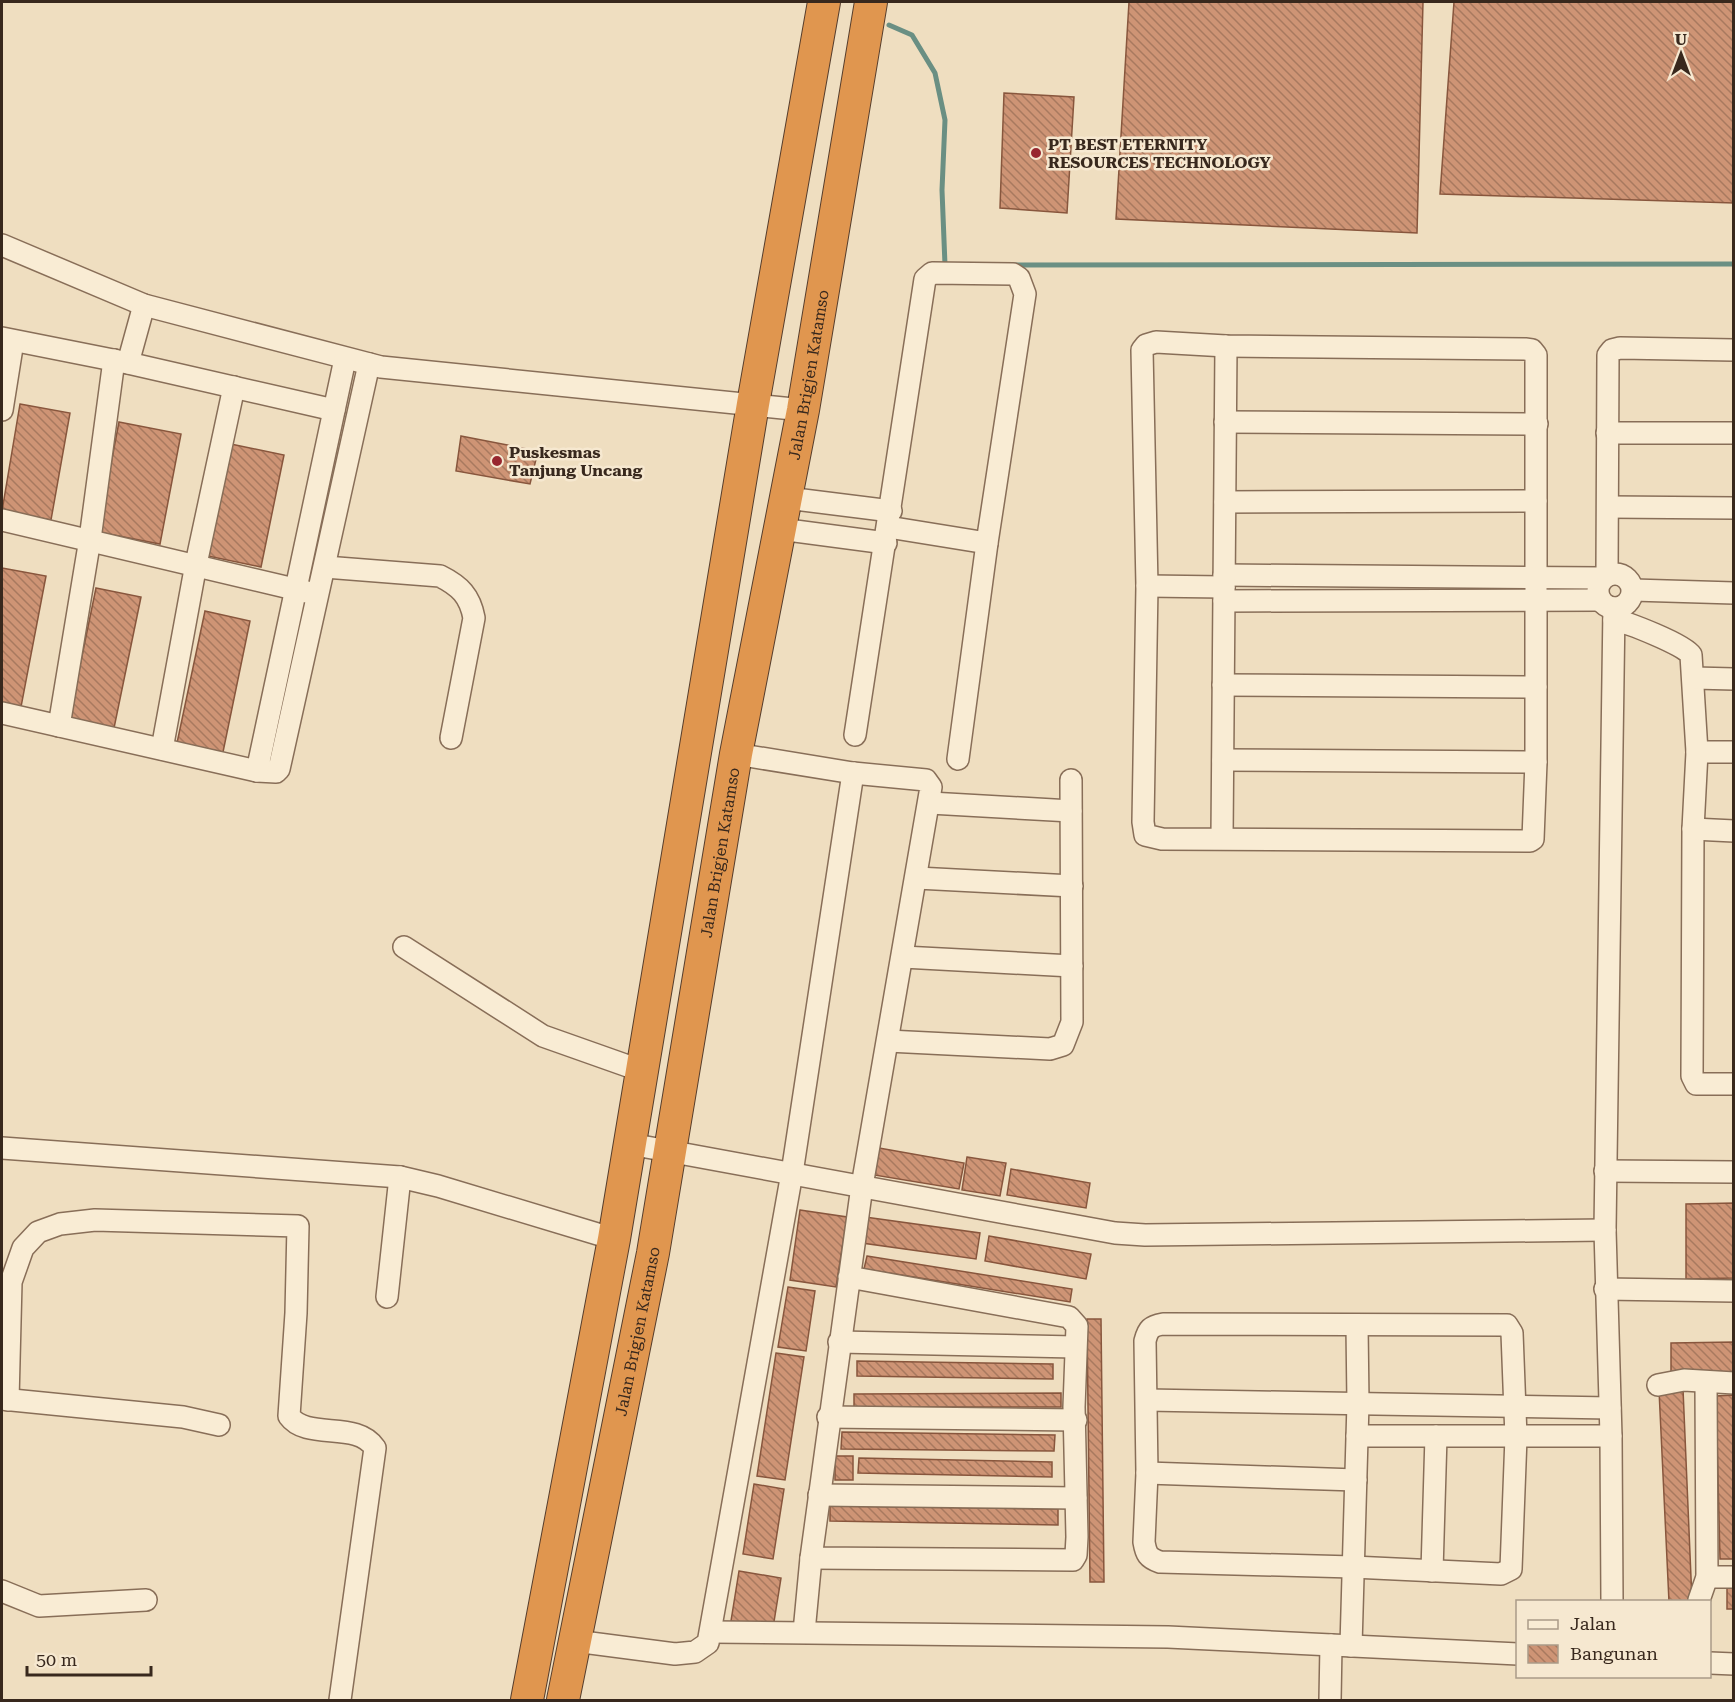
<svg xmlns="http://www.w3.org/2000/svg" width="1735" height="1702" viewBox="0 0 1735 1702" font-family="'Roboto Serif',serif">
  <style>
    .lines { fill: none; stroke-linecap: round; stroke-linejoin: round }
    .stream { stroke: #6a8f83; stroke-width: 5 }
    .building { fill: url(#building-back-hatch); stroke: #88563d; stroke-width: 1.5 }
    .minor-casing { stroke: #886e58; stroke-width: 24 }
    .highway-casing { stroke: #563d2c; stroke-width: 34 }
    .minor { stroke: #f9ecd4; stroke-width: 21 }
    .highway { stroke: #e0964f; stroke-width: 32 }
    .poi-dot { fill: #98272f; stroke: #f6e8d0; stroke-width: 2 }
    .labels { text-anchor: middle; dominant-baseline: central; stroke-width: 5; stroke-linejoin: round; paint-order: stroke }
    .poi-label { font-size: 16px; font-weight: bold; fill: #38281d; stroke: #f6e8d0; text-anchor: start }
    .street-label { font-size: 16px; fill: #38281d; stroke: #f6e8d0 }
  </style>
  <defs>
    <pattern id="building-back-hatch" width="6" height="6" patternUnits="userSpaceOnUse" patternTransform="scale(1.5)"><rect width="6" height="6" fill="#ce9475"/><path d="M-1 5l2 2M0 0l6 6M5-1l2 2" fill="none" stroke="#a8795f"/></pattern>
  </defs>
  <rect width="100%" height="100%" fill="#efdec0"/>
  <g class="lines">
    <g class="stream">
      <polyline points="889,25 912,35 935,73 945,120 942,190 945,265 948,265"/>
      <polyline points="1011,265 1734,264"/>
    </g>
  </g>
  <g class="building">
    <polygon points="1129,2 1423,2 1417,233 1116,219"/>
    <polygon points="1454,2 1734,2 1734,203 1440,194"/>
    <polygon points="1004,93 1074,97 1067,213 1000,208"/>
    <polygon points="20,404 70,413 51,520 2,511"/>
    <polygon points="119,422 181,434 160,544 98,532"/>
    <polygon points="461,436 538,451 530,484 456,471"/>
    <polygon points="226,443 284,455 261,567 203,555"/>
    <polygon points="2,568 46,576 21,707 2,704"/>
    <polygon points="96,588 141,597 114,728 69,719"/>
    <polygon points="205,611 250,621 223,752 177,743"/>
    <polygon points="879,1148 964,1163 959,1189 874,1175"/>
    <polygon points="967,1157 1006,1163 1000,1196 962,1190"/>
    <polygon points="1011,1169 1090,1183 1086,1208 1007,1195"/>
    <polygon points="1734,1203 1734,1278 1686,1279 1686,1204"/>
    <polygon points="800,1210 847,1217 836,1287 790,1280"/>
    <polygon points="865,1217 980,1233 976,1259 862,1243"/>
    <polygon points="989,1236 1091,1254 1086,1279 985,1261"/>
    <polygon points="867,1256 1072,1289 1070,1302 864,1269"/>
    <polygon points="788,1287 815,1291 806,1351 778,1347"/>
    <polygon points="1087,1319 1101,1319 1104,1582 1090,1582"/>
    <polygon points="1734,1342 1734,1374 1671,1374 1671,1343"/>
    <polygon points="776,1353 804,1357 785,1480 757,1476"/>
    <polygon points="857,1361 1053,1364 1053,1379 857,1376"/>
    <polygon points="1683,1389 1692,1601 1669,1602 1659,1390"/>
    <polygon points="1061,1393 1061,1407 854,1407 854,1394"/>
    <polygon points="1734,1395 1734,1559 1720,1559 1716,1396"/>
    <polygon points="842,1432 1055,1435 1054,1451 841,1449"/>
    <rect x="835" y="1456" width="18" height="24"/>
    <polygon points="859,1458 1052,1462 1052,1477 858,1473"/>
    <polygon points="754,1484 784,1489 773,1559 743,1554"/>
    <polygon points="830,1506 1058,1509 1058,1525 830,1521"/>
    <polygon points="739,1571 781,1578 773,1628 731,1621"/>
    <rect x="1727" y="1584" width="7" height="25"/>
  </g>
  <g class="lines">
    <g class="minor-casing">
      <g id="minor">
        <polyline points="2,245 144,305 381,367 803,410"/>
        <polyline points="2,338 128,363 334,410"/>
        <polygon points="1156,342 1226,346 1525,349 1532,350 1536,355 1536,762 1533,839 1530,841 1162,839 1145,835 1143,822 1147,586 1142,350 1146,345"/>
        <polyline points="128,363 144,305"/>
        <polyline points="2,410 13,341"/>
        <polyline points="1225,422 1537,424"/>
        <polyline points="1607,433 1734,433"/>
        <polyline points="787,498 891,511"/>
        <polyline points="1225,502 1536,501"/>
        <polyline points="1608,507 1734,508"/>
        <polyline points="2,520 307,592"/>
        <polyline points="888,527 987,543"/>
        <polyline points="780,529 886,543"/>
        <path d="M325,567L440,576C460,586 470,596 474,618L451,738"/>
        <circle cx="1615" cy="591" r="17"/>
        <polyline points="1224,575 1602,578"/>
        <polyline points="1607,575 1608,355 1612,350 1620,348 1734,350"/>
        <polyline points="1147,586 1224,587"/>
        <polyline points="1633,590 1734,593"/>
        <polyline points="1224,601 1600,600"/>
        <path d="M1614,620C1627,622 1685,645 1691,655L1697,752L1693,829L1692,1076L1696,1084H1734"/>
        <polyline points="1694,678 1734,679"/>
        <polyline points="1223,685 1536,687"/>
        <polyline points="2,713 257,771 276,772 279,769 369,364"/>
        <polyline points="59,726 90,539 114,360"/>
        <polyline points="855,735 925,279 932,273 1013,274 1019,278 1025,294 987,543 958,759"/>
        <polyline points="162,749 196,564 234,387"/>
        <polyline points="1697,752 1734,752"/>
        <polyline points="736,754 853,773 926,780 931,787 862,1186 811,1558 1073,1560 1076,1555 1077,1537 1074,1407 1077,1326 1069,1317 849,1277"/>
        <polyline points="1223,760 1536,762"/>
        <polyline points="257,771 345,359"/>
        <polyline points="930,803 1071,811"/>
        <polyline points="1693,829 1734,831"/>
        <polyline points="1222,838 1226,346"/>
        <polyline points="917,878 1072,886"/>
        <polyline points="404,947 543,1036 642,1071"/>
        <polyline points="903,957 1072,966"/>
        <polyline points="888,1041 1050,1049 1063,1045 1072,1022 1071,780"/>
        <polyline points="630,1144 1115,1233 1145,1235 1605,1230"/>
        <polyline points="2,1148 400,1177 438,1186 614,1239"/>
        <polyline points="1605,1171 1734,1172"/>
        <polyline points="1605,1289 1734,1291"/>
        <polyline points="387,1297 400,1177"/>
        <path d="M1163,1324L1507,1325L1512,1333L1516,1437L1511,1569L1501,1574L1353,1567L1160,1562C1148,1558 1146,1554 1144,1542L1147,1473L1145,1341C1148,1329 1151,1326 1163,1324Z"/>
        <polyline points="839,1342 1075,1347"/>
        <polyline points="1658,1385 1684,1380 1734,1383"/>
        <polyline points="2,1399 183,1417 219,1425"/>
        <path d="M8,1400L11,1282L23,1248L38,1232L60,1224L95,1220L298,1226L296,1313L289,1416C307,1441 357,1420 375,1448L340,1700"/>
        <polyline points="1147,1400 1610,1408"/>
        <polyline points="828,1417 1076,1420"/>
        <polyline points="1357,1436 1611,1436"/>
        <polyline points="1147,1473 1356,1480"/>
        <polyline points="819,1495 1076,1498"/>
        <polyline points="1432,1571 1436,1436"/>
        <polyline points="1707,1577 1734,1577"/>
        <polyline points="2,1591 39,1606 146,1600"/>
        <polyline points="1699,1600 1707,1577 1706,1384"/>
        <polyline points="1612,1602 1611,1436 1605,1230 1614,608"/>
        <polyline points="711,1632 1168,1637 1518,1654"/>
        <polyline points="804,1632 811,1558"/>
        <polyline points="575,1641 675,1654 695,1652 708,1643 792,1173 853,773"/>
        <polyline points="1351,1646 1358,1403 1357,1326"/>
        <polyline points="1710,1663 1734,1664"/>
        <polyline points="1330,1700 1331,1645"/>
      </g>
    </g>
    <g class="highway-casing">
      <g id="highway">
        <polyline points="527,1700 614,1239 753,404 824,2"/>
        <path id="s1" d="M563,1700L653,1253L736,754L803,410L871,2"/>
      </g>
    </g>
    <use href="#minor" class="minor"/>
    <use href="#highway" class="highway"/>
  </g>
  <g class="poi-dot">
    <circle cx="1036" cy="153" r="6"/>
    <circle cx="497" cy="461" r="6"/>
  </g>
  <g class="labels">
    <g class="poi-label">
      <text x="1048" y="144">PT BEST ETERNITY<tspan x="1048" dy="18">RESOURCES TECHNOLOGY</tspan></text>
      <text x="509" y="452">Puskesmas<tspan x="509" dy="18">Tanjung Uncang</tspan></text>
    </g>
    <g class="street-label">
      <text stroke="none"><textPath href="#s1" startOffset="1348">Jalan Brigjen Katamso</textPath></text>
      <text stroke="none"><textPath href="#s1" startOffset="862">Jalan Brigjen Katamso</textPath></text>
      <text stroke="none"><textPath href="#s1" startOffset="376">Jalan Brigjen Katamso</textPath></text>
    </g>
  </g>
  <rect width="1735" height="1702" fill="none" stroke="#38281d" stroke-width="6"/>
  <rect x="1516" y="1600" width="195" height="78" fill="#f6e8d0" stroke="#aa9b88" stroke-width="1.5"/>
  <rect x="1528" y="1620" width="30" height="9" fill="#f9ecd4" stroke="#aa9b88" stroke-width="1.5"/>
  <text x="1570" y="1630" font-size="18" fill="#38281d">Jalan</text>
  <rect x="1528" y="1645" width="30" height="18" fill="url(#building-back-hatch)" stroke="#aa9b88" stroke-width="1.5"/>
  <text x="1570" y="1660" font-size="18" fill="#38281d">Bangunan</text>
  <g transform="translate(1681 54)" stroke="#f6e8d0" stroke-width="4.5" paint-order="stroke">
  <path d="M0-4.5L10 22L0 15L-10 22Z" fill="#38281d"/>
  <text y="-9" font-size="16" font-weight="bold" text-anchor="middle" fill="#38281d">U</text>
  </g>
  <path d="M27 1666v9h124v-9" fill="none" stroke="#38281d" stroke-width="3"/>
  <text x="36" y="1666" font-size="18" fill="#38281d" stroke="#f6e8d0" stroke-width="4.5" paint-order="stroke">50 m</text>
</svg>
